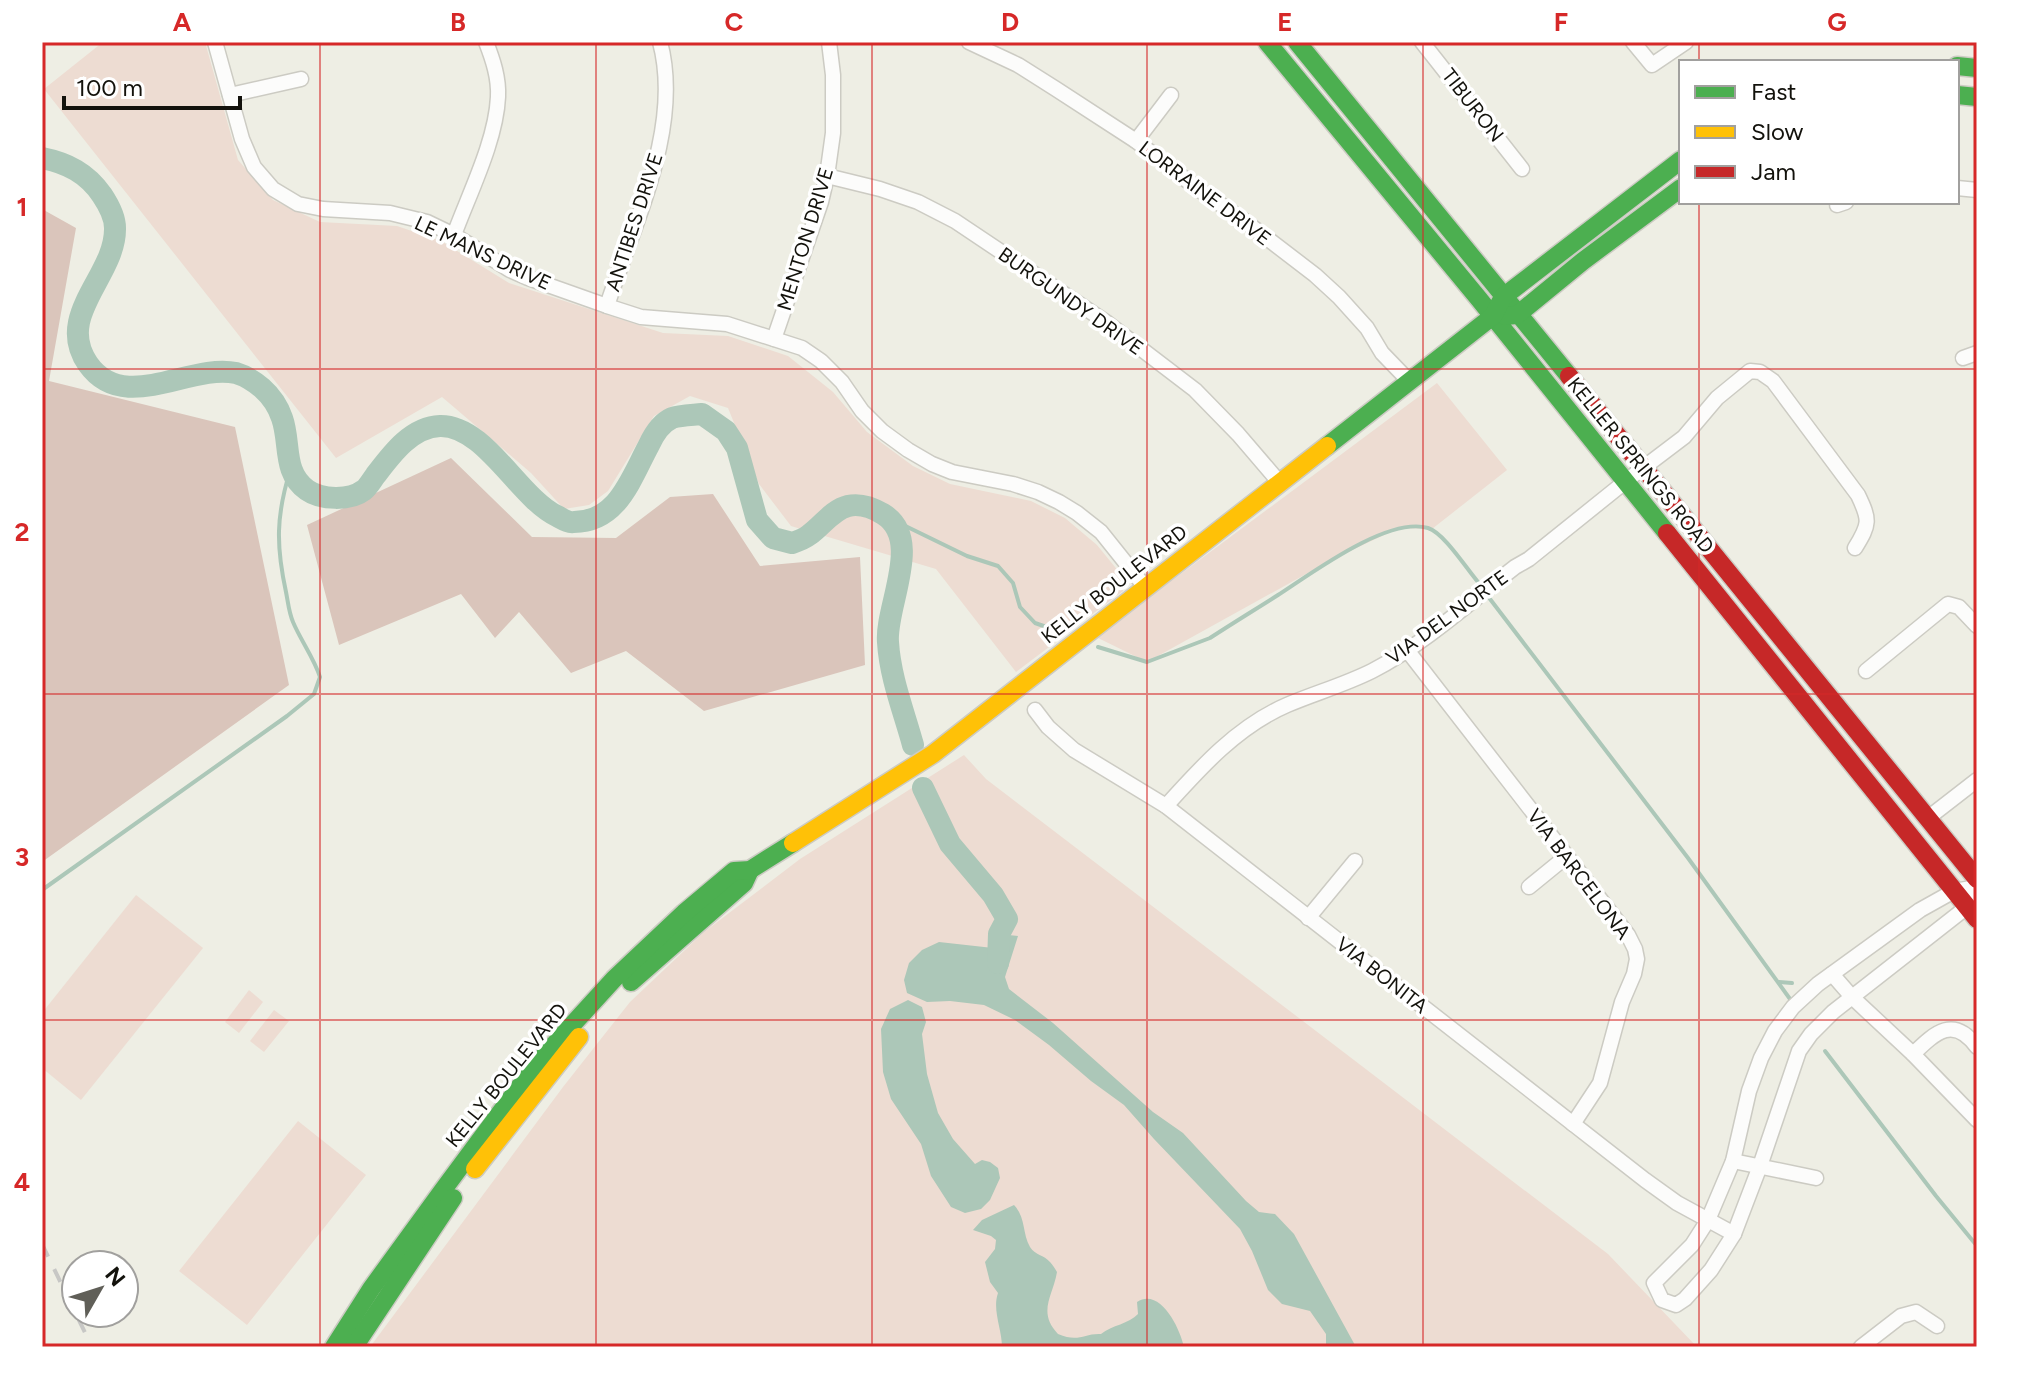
<svg xmlns="http://www.w3.org/2000/svg" width="2019" height="1389" viewBox="0 0 2019 1389" font-family="Figtree,sans-serif">
  <style>
    .green { fill: #eddcd2 }
    .forest { fill: #dac5bb }
    .water { fill: #acc7b8 }
    .lines { fill: none; stroke-linecap: round; stroke-linejoin: round }
    .stream { stroke: #acc7b8; stroke-width: 4 }
    .river { stroke: #acc7b8; stroke-width: 22 }
    .street-casing { stroke: #cccbc3; stroke-width: 17 }
    .fast-casing { stroke: #cccbc3; stroke-width: 21 }
    .slow-casing { stroke: #cccbc3; stroke-width: 21 }
    .jam-casing { stroke: #cccbc3; stroke-width: 21 }
    .street { stroke: #fcfcfb; stroke-width: 14 }
    .fast { stroke: #4caf50; stroke-width: 18 }
    .slow { stroke: #ffc107; stroke-width: 18 }
    .jam { stroke: #c62828; stroke-width: 18 }
    .rail { stroke: #c7c7c5; stroke-width: 4; stroke-dasharray: 14 14; stroke-linecap: butt }
    .grid { fill: none; stroke: #d62828; stroke-width: 2; stroke-opacity: 0.55 }
    .labels { text-anchor: middle; dominant-baseline: central; stroke-width: 7; stroke-linejoin: round; paint-order: stroke }
    .street-label { font-size: 20px; fill: #13120c; stroke: #fff }
    .neatline { fill: none; stroke: #d62828; stroke-width: 3 }
    .grid-label { font-size: 26px; text-anchor: middle; font-weight: bold; fill: #d62828 }
  </style>
  <rect width="100%" height="100%" fill="#eeeee4"/>
  <g class="green">
    <polygon points="103,42 205,42 238,160 273,200 320,222 397,226 441,241 509,283 663,333 728,336 788,356 833,392 867,432 913,466 950,484 1031,501 1065,518 1097,545 1124,578 1123,591 1016,672 936,569 791,526 759,484 728,408 690,396 654,416 608,491 589,505 564,509 531,473 442,397 336,458 44,89"/>
    <polygon points="1437,383 1507,470 1432,529 1399,528 1333,559 1147,662 1096,637"/>
    <polygon points="964,755 986,779 1608,1254 1697,1347 370,1347 563,1087 630,1002 704,932 800,859"/>
    <polygon points="136,895 203,948 81,1100 42,1068 42,1013"/>
    <polygon points="249,990 263,1002 239,1033 225,1022"/>
    <polygon points="274,1010 289,1021 264,1052 250,1041"/>
    <polygon points="298,1121 366,1175 247,1325 179,1271"/>
  </g>
  <g class="forest">
    <polygon points="42,209 76,228 49,381 235,427 289,685 42,862"/>
    <polygon points="451,458 532,537 616,538 670,497 713,494 760,566 860,557 865,665 704,711 626,651 571,673 519,612 495,638 461,594 339,645 307,525"/>
  </g>
  <g class="water">
    <polygon points="999,934 1018,936 1005,977 1009,989 1053,1023 1153,1112 1183,1133 1246,1201 1259,1212 1275,1214 1294,1234 1356,1347 1326,1347 1326,1334 1310,1311 1282,1304 1268,1290 1252,1251 1240,1229 1154,1139 1124,1105 1091,1081 1049,1045 1015,1020 984,1005 950,1001 927,1002 907,993 904,980 909,963 922,950 939,942 993,948"/>
    <polygon points="908,1000 922,1007 926,1022 922,1034 927,1074 938,1113 953,1139 975,1164 982,1160 990,1162 998,1168 1000,1178 990,1200 981,1209 965,1213 951,1207 931,1176 921,1144 891,1099 883,1072 881,1029 890,1009"/>
    <path d="M1014,1205C1026,1218 1022,1233 1030,1247C1035,1255 1044,1255 1050,1262C1053,1265 1055,1269 1057,1272C1053,1296 1037,1312 1058,1334C1079,1343 1084,1333 1101,1334C1112,1325 1129,1324 1138,1314L1137,1302C1160,1287 1180,1328 1184,1347H1002C1002,1329 992,1310 998,1293L990,1282L985,1262L995,1249L996,1240L991,1236L973,1230L982,1220Z"/>
  </g>
  <g class="lines">
    <g class="stream">
      <polyline points="889,518 967,556 998,566 1013,583 1020,607 1035,623 1061,632"/>
      <polyline points="1490,599 1688,858 1790,999"/>
      <path d="M1098,647L1147,662L1210,638C1233,623 1256,609 1278,595C1312,573 1388,516 1428,528C1444,533 1466,568 1478,582"/>
      <path d="M42,890L287,716L314,694L320,677C314,658 301,641 293,622C289,613 288,602 286,592C276,546 276,516 290,471"/>
      <polyline points="1779,982 1792,983"/>
      <polyline points="1825,1051 1936,1196 1977,1246"/>
    </g>
    <g class="river">
      <path d="M42,158C67,163 87,173 102,195C108,204 115,216 115,228C116,276 54,315 88,364C124,415 189,363 236,373C246,376 255,382 262,388C271,396 278,406 282,418C291,443 282,472 307,490C321,500 350,501 364,490C368,487 372,480 375,476C391,455 411,427 440,426C485,425 519,498 557,516C563,519 568,523 574,522C618,522 631,478 649,445C654,434 661,423 672,418C680,415 693,415 702,414L726,431L737,448L757,520L773,538L792,543C798,541 804,539 809,535C822,526 832,510 848,506C861,503 873,508 883,514C924,539 885,606 888,642C890,677 904,712 913,745"/>
      <polyline points="923,788 950,844 993,895 1007,919 999,934 998,963"/>
    </g>
    <g class="street-casing">
      <g id="street">
        <polyline points="215,42 242,139 254,167 273,189 298,204 323,209 390,213 427,222 454,235 510,270 528,278 607,306 641,317 727,324 802,348 821,361 842,382 862,411 882,431 908,450 932,464 952,472 1013,484 1038,492 1059,502 1077,513 1101,532 1145,587"/>
        <polyline points="969,42 1018,65 1056,89 1136,141 1198,189 1242,219 1315,275 1339,297 1367,328 1382,353 1410,382"/>
        <polyline points="1422,42 1522,169"/>
        <polyline points="1633,42 1652,65 1686,42"/>
        <polyline points="230,95 301,79"/>
        <polyline points="1136,141 1171,95"/>
        <polyline points="827,176 880,189 918,202 955,221 1106,322 1195,390 1238,434 1280,483"/>
        <polyline points="1957,188 1977,190"/>
        <polyline points="1837,205 1846,202"/>
        <path d="M454,235C469,194 496,141 498,97C499,78 493,60 486,42"/>
        <path d="M607,306C633,225 683,128 660,42"/>
        <polyline points="774,339 821,202 827,176 833,133 833,75 829,42"/>
        <polyline points="1963,358 1977,353"/>
        <polyline points="1407,650 1628,935 1635,949 1637,959 1634,974 1622,1002 1600,1083 1573,1124"/>
        <polyline points="1866,671 1948,604 1959,607 1977,626"/>
        <polyline points="1035,710 1048,727 1074,750 1166,806 1645,1180 1677,1203 1734,1234"/>
        <path d="M1166,806C1201,767 1238,726 1287,705C1315,693 1344,685 1372,671C1424,644 1469,603 1515,567L1529,559L1626,481L1684,437L1717,398L1750,371L1760,372L1773,381L1858,495C1870,520 1870,524 1855,548"/>
        <polyline points="1928,818 1977,780"/>
        <polyline points="1529,887 1567,856"/>
        <polyline points="1977,887 1954,891 1920,910 1818,984 1793,1007 1775,1031 1761,1058 1749,1091 1733,1161 1708,1220 1692,1245 1654,1283 1662,1300 1676,1305 1685,1299 1711,1270 1734,1234 1760,1166 1799,1051 1811,1034 1833,1012 1967,907 1977,893"/>
        <polyline points="1308,918 1355,861"/>
        <polyline points="1832,974 1852,997 1913,1054 1977,1120"/>
        <path d="M1913,1054C1934,1034 1953,1014 1977,1047"/>
        <polyline points="1733,1161 1816,1178"/>
        <polyline points="1861,1347 1901,1316 1916,1312 1937,1326"/>
      </g>
    </g>
    <g class="fast-casing">
      <g id="fast">
        <polyline points="1267,42 1479,299 1667,533"/>
        <polyline points="1297,42 1569,376"/>
        <polyline points="1957,66 1977,68"/>
        <polyline points="1957,95 1977,97"/>
        <polyline points="1505,316 1517,315 1583,261 1681,188"/>
        <polyline points="1327,446 1493,316 1503,297 1681,160"/>
        <polyline points="631,982 744,883 750,870"/>
        <polyline points="334,1347 371,1289 443,1190 535,1066 562,1036 614,979 684,913 734,871 750,870 793,843"/>
        <polyline points="354,1347 453,1198"/>
      </g>
    </g>
    <g class="slow-casing">
      <g id="slow">
        <polyline points="793,843 933,754 1327,446"/>
        <polyline points="475,1169 579,1037"/>
      </g>
    </g>
    <g class="jam-casing">
      <g id="jam">
        <polyline points="1569,376 1977,879"/>
        <polyline points="1667,533 1977,919"/>
      </g>
    </g>
    <use href="#street" class="street"/>
    <use href="#fast" class="fast"/>
    <use href="#slow" class="slow"/>
    <use href="#jam" class="jam"/>
    <polyline class="rail" points="42,1244 92,1347"/>
  </g>
  <path class="grid" d="M320,42V1347M596,42V1347M872,42V1347M1147,42V1347M1423,42V1347M1699,42V62M1699,202V1347M42,369H1977M42,694H1977M42,1020H1977"/>
  <g class="labels">
    <g class="street-label">
      <text transform="translate(1473 105) rotate(52)">TIBURON</text>
      <text transform="translate(1205 193) rotate(37)">LORRAINE DRIVE</text>
      <text transform="translate(634 222) rotate(-72)">ANTIBES DRIVE</text>
      <text transform="translate(805 239) rotate(-73)">MENTON DRIVE</text>
      <text transform="translate(483 253) rotate(25)">LE MANS DRIVE</text>
      <text transform="translate(1071 301) rotate(35)">BURGUNDY DRIVE</text>
      <text transform="translate(1641 465) rotate(51)">KELLER SPRINGS ROAD</text>
      <text transform="translate(1114 584) rotate(-38)">KELLY BOULEVARD</text>
      <text transform="translate(1447 617) rotate(-36)">VIA DEL NORTE</text>
      <text transform="translate(1579 874) rotate(53)">VIA BARCELONA</text>
      <text transform="translate(1382 975) rotate(38)">VIA BONITA</text>
      <text transform="translate(506 1075) rotate(-51)">KELLY BOULEVARD</text>
    </g>
  </g>
  <rect width="2019" height="1389" fill="none" stroke="#ffffff" stroke-width="88"/>
  <rect x="1679" y="60" width="280" height="144" fill="#ffffff" stroke="#a1a09e" stroke-width="2"/>
  <rect x="1695" y="86" width="40" height="12" fill="#4caf50" stroke="#a1a09e" stroke-width="2"/>
  <text x="1751" y="100" font-size="24" fill="#13120c">Fast</text>
  <rect x="1695" y="126" width="40" height="12" fill="#ffc107" stroke="#a1a09e" stroke-width="2"/>
  <text x="1751" y="140" font-size="24" fill="#13120c">Slow</text>
  <rect x="1695" y="166" width="40" height="12" fill="#c62828" stroke="#a1a09e" stroke-width="2"/>
  <text x="1751" y="180" font-size="24" fill="#13120c">Jam</text>
  <g transform="translate(100 1289) rotate(51)"><circle r="38" fill="#ffffff" stroke="#a1a09e" stroke-width="2"/>
  <path d="M0-6L14 30L0 20L-14 30Z" fill="#605f58"/>
  <text y="-12" font-size="22" font-weight="bold" text-anchor="middle" fill="#13120c">N</text>
  </g>
  <path d="M64 96v12h176v-12" fill="none" stroke="#13120c" stroke-width="4"/>
  <text x="76" y="96" font-size="24" fill="#13120c" stroke="#ffffff" stroke-width="6" paint-order="stroke">100 m</text>
  <rect x="44" y="44" width="1931" height="1301" class="neatline"/>
  <g class="grid-label">
    <text x="182" y="31">A</text>
    <text x="458" y="31">B</text>
    <text x="734" y="31">C</text>
    <text x="1010" y="31">D</text>
    <text x="1285" y="31">E</text>
    <text x="1561" y="31">F</text>
    <text x="1837" y="31">G</text>
    <text x="22" y="216">1</text>
    <text x="22" y="541">2</text>
    <text x="22" y="866">3</text>
    <text x="22" y="1191">4</text>
  </g>
</svg>
